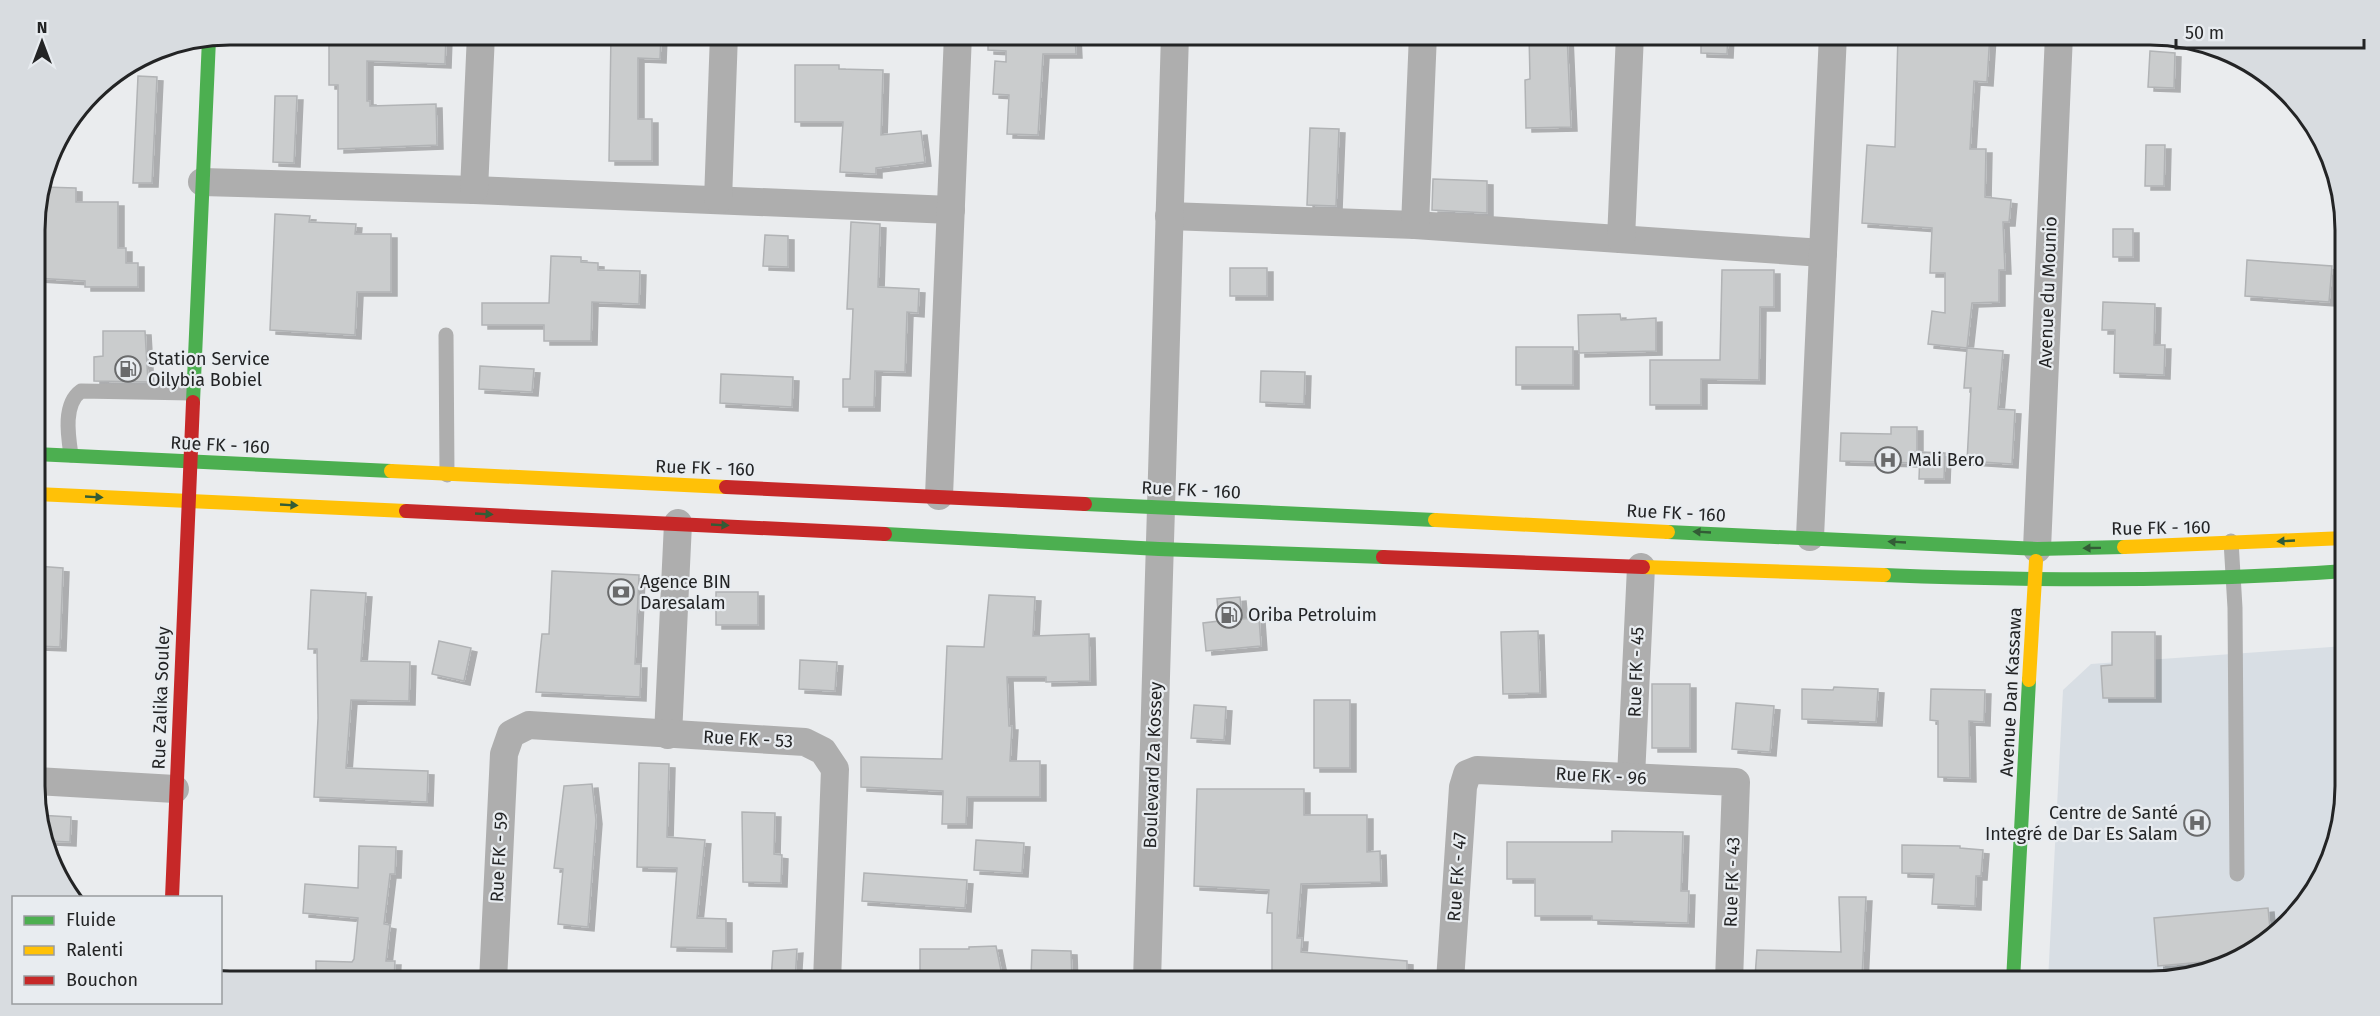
<svg xmlns="http://www.w3.org/2000/svg" width="2380" height="1016" viewBox="0 0 2380 1016" font-family="'Fira Sans',sans-serif">
  <style>
    .built { fill: #d8dee4 }
    .building { fill: #cacccd; stroke: #b1b3b5; stroke-width: 1.5; filter: url(#shadow) }
    .lines { fill: none; stroke-linecap: round; stroke-linejoin: round }
    .lane { stroke: #aeaeae; stroke-width: 15 }
    .street { stroke: #aeaeae; stroke-width: 28 }
    .fast { stroke: #4caf50; stroke-width: 14 }
    .slow { stroke: #ffc107; stroke-width: 14 }
    .jam { stroke: #c62828; stroke-width: 14 }
    .oneway { fill: #335c36 }
    .labels { text-anchor: middle; dominant-baseline: central; stroke-width: 4.5; stroke-linejoin: round; paint-order: stroke }
    .street-label { font-size: 18px; fill: #232425; stroke: #e8ecf0 }
    .poi-label { font-size: 18px; fill: #232425; stroke: #e8ecf0; text-anchor: start }
    .rim { fill: none; stroke: #232425; stroke-width: 3 }
  </style>
  <defs>
    <filter id="shadow"><feDropShadow dx="6" dy="4" stdDeviation="0" flood-color="#0004"/></filter>
  </defs>
  <rect width="100%" height="100%" fill="#eaecee"/>
  <polygon class="built" points="2345,646 2345,786 2331,860 2269,941 2213,971 2162,981 2048,981 2063,690 2091,664"/>
  <g class="building">
    <polygon points="378,34 446,36 445,64 367,61 367,101 370,101 370,106 436,104 437,145 338,149 338,85 329,85 329,36"/>
    <polygon points="611,34 661,34 660,59 638,58 638,119 652,119 652,161 609,161"/>
    <polygon points="988,34 1075,34 1076,54 1043,54 1038,135 1007,134 1009,95 993,94 995,61 1006,62 1006,51 988,50"/>
    <polygon points="1529,34 1567,34 1571,127 1526,128 1525,80 1530,79"/>
    <polygon points="1701,34 1728,34 1727,54 1701,53"/>
    <polygon points="1898,34 1990,34 1987,82 1974,81 1970,149 1986,149 1985,197 2011,200 2009,222 2003,222 2005,270 1999,270 1999,302 1972,303 1967,348 1928,344 1932,311 1945,313 1945,273 1930,273 1932,228 1862,223 1867,145 1895,147"/>
    <polygon points="2150,51 2175,53 2174,88 2148,87"/>
    <polygon points="795,65 839,65 839,69 883,70 881,135 921,131 925,162 876,168 876,174 840,172 843,122 795,122"/>
    <polygon points="138,76 157,77 152,183 133,183"/>
    <polygon points="275,96 297,96 294,163 273,162"/>
    <polygon points="1310,128 1339,129 1336,206 1307,205"/>
    <polygon points="2146,145 2165,145 2164,186 2145,186"/>
    <polygon points="1433,179 1487,181 1487,213 1432,210"/>
    <polygon points="43,187 76,188 76,202 118,202 118,248 126,248 126,263 138,263 138,287 85,287 85,281 35,278 36,214"/>
    <polygon points="275,214 310,216 309,222 356,224 355,234 391,234 391,292 357,292 355,335 270,330"/>
    <polygon points="851,222 880,224 878,287 919,289 918,313 907,312 905,372 875,371 874,407 843,407 843,379 850,379 853,309 847,309"/>
    <rect x="2113" y="229" width="20" height="28"/>
    <polygon points="765,235 788,236 788,267 763,266"/>
    <polygon points="551,256 581,257 581,262 598,263 598,270 640,271 639,304 592,302 591,341 544,341 544,325 482,325 482,303 549,303"/>
    <polygon points="2247,260 2332,266 2329,302 2245,296"/>
    <rect x="1230" y="268" width="37" height="28"/>
    <polygon points="1722,270 1774,270 1774,307 1760,307 1759,380 1701,379 1701,405 1650,405 1650,360 1720,360"/>
    <polygon points="2103,302 2155,304 2154,345 2165,345 2164,375 2114,373 2115,330 2102,330"/>
    <polygon points="1620,314 1621,320 1656,318 1656,351 1579,353 1578,315"/>
    <polygon points="103,331 145,331 148,382 94,381 94,357 103,356"/>
    <rect x="1516" y="347" width="57" height="38"/>
    <polygon points="1967,348 2003,351 1998,409 2015,410 2012,464 1967,461 1971,388 1964,388"/>
    <polygon points="480,366 534,369 532,392 479,389"/>
    <polygon points="1261,371 1305,372 1304,404 1260,402"/>
    <polygon points="721,374 793,377 792,407 720,403"/>
    <polygon points="1891,427 1917,427 1917,463 1840,461 1841,433 1891,434"/>
    <polygon points="1920,452 1945,453 1944,479 1919,479"/>
    <polygon points="36,566 63,568 60,647 36,646"/>
    <polygon points="552,571 639,575 635,664 641,664 640,697 536,692 542,634 549,634"/>
    <polygon points="311,590 366,593 361,661 410,662 409,701 351,700 346,768 428,771 427,802 314,797 318,718 317,649 308,649"/>
    <rect x="716" y="592" width="42" height="33"/>
    <polygon points="989,595 1035,597 1033,636 1089,634 1090,681 1046,682 1046,677 1007,677 1009,726 1012,726 1010,761 1040,761 1040,797 967,797 966,824 942,824 943,791 861,787 861,757 942,759 947,646 984,647"/>
    <polygon points="1240,597 1242,619 1259,618 1261,646 1206,651 1203,623 1219,621 1217,599"/>
    <polygon points="1538,631 1540,693 1503,694 1501,632"/>
    <polygon points="2112,632 2155,632 2155,698 2103,698 2101,666 2112,665"/>
    <polygon points="439,641 471,648 464,681 432,674"/>
    <polygon points="800,660 837,662 835,691 799,689"/>
    <rect x="1652" y="684" width="38" height="64"/>
    <polygon points="1834,687 1878,689 1876,722 1802,719 1802,689 1833,690"/>
    <polygon points="1931,689 1985,690 1984,722 1969,721 1970,778 1938,777 1938,721 1930,720"/>
    <rect x="1314" y="700" width="36" height="68"/>
    <polygon points="1736,703 1774,706 1770,752 1732,749"/>
    <polygon points="1194,705 1226,707 1224,740 1191,738"/>
    <polygon points="639,763 669,764 667,837 705,840 697,918 726,919 726,948 671,947 677,868 637,867"/>
    <polygon points="592,784 596,820 588,927 558,924 563,869 554,868 564,786"/>
    <polygon points="1197,789 1304,789 1304,815 1367,815 1367,852 1380,851 1381,882 1301,884 1297,938 1302,938 1301,952 1407,961 1407,981 1309,981 1309,976 1272,976 1272,913 1267,913 1269,890 1194,886"/>
    <polygon points="742,812 775,813 774,854 782,855 781,883 743,882"/>
    <polygon points="38,815 71,817 70,842 49,841"/>
    <polygon points="1612,831 1683,832 1681,891 1689,891 1688,923 1592,920 1592,916 1535,916 1535,879 1507,879 1507,842 1612,842"/>
    <polygon points="976,840 1024,843 1022,873 974,870"/>
    <polygon points="1902,845 1960,846 1960,848 1983,850 1981,876 1976,876 1975,906 1932,904 1934,874 1902,873"/>
    <polygon points="359,846 396,847 395,874 390,874 384,924 390,925 386,961 395,961 394,981 316,981 316,961 352,962 354,959 358,918 303,913 305,884 358,888"/>
    <polygon points="864,873 967,880 965,908 862,901"/>
    <polygon points="1839,897 1866,897 1862,978 1755,977 1757,950 1841,952"/>
    <polygon points="2268,908 2271,939 2236,959 2158,966 2154,918"/>
    <polygon points="996,946 1002,975 960,975 920,971 920,949 969,949 969,947"/>
    <polygon points="797,949 795,981 771,981 773,951"/>
    <polygon points="1032,950 1071,951 1072,981 1031,977"/>
  </g>
  <g class="lines">
    <g class="lane">
      <polyline points="446,335 447,475"/>
      <path d="M71,455C68,435 63,404 81,391L192,393"/>
      <polyline points="2231,541 2235,608 2237,874"/>
    </g>
    <g class="street">
      <polyline points="202,182 474,190 951,210"/>
      <polyline points="474,190 481,34"/>
      <polyline points="718,200 724,34"/>
      <polyline points="1169,216 1415,225 1823,253"/>
      <polyline points="1415,225 1423,34"/>
      <polyline points="1621,239 1630,34"/>
      <polyline points="939,496 958,34"/>
      <polyline points="1810,537 1833,34"/>
      <polyline points="2037,549 2059,34"/>
      <polyline points="668,735 678,523"/>
      <polyline points="1631,777 1641,567"/>
      <polyline points="36,781 175,789"/>
      <polyline points="493,981 504,754 511,734 529,725 805,742 823,751 835,769 827,981"/>
      <polyline points="1147,981 1175,34"/>
      <polyline points="1450,981 1463,787 1467,774 1477,770 1736,782 1729,981"/>
    </g>
    <g class="fast">
      <polyline points="193,402 209,39"/>
      <polyline points="35,454 391,471"/>
      <polyline points="1085,504 1435,520"/>
      <polyline points="1668,532 2037,549 2124,547"/>
      <polyline points="885,534 1159,549 1383,557"/>
      <path d="M1884,575C2038,581 2191,582 2345,571"/>
      <polyline points="2013,981 2029,680"/>
    </g>
    <g class="slow">
      <polyline points="391,471 726,487"/>
      <polyline points="36,494 406,511"/>
      <polyline points="1435,520 1668,532"/>
      <polyline points="2124,547 2345,538"/>
      <polyline points="1643,567 1884,575"/>
      <polyline points="2029,680 2036,561"/>
    </g>
    <g class="jam">
      <polyline points="726,487 1085,504"/>
      <polyline points="406,511 885,534"/>
      <polyline points="1383,557 1643,567"/>
      <polyline points="172,898 193,402"/>
    </g>
  </g>
  <defs><path id="oneway-solid" d="M-6-.8H1V-3.2L6.5 0L1 3.2V.8H-6Z" transform="scale(1.5)"/></defs>
  <g class="oneway">
    <use href="#oneway-solid" transform="translate(94 497) rotate(3)"/>
    <use href="#oneway-solid" transform="translate(289 505) rotate(3)"/>
    <use href="#oneway-solid" transform="translate(484 514) rotate(3)"/>
    <use href="#oneway-solid" transform="translate(720 525) rotate(3)"/>
    <use href="#oneway-solid" transform="translate(1702 532) rotate(-177)"/>
    <use href="#oneway-solid" transform="translate(2286 541) rotate(177)"/>
    <use href="#oneway-solid" transform="translate(1897 542) rotate(-177)"/>
    <use href="#oneway-solid" transform="translate(2092 548) rotate(179)"/>
  </g>
  <defs>
    <g id="fuel-ring" transform="scale(1.35)"><circle r="9.5" fill="#e8ecf0" stroke="#696a6b" stroke-width="1.5"/><path d="M-5.5-6h7V0h2V4h1.3V-2.5L3-4.5l.8-.8L6-3V5H2.5V1h-1V6h-7ZM-4.2-4.7v3.2H.2V-4.7Z" fill="#696a6b"/></g>
    <g id="hospital-ring" transform="scale(1.35)"><circle r="9.5" fill="#e8ecf0" stroke="#696a6b" stroke-width="1.5"/><path d="M-5-5h3v3.5h4V-5h3V5h-3V1.5h-4V5h-3Z" fill="#696a6b"/></g>
    <g id="bank-ring" transform="scale(1.35)"><circle r="9.5" fill="#e8ecf0" stroke="#696a6b" stroke-width="1.5"/><path d="M-6-4H6V4H-6ZM0-2.3a2.3 2.3 0 1 0 0 4.6a2.3 2.3 0 1 0 0-4.6Z" fill="#696a6b"/></g>
  </defs>
  <g fill-rule="evenodd">
    <use href="#fuel-ring" x="128" y="369"/>
    <use href="#hospital-ring" x="1888" y="460"/>
    <use href="#bank-ring" x="621" y="592"/>
    <use href="#fuel-ring" x="1229" y="615"/>
    <use href="#hospital-ring" x="2197" y="823"/>
  </g>
  <g class="labels">
    <g class="street-label">
      <text transform="translate(2048 292) rotate(-88)">Avenue du Mounio</text>
      <text transform="translate(220 445) rotate(3)">Rue FK - 160</text>
      <text transform="translate(705 468) rotate(2)">Rue FK - 160</text>
      <text transform="translate(1191 490) rotate(3)">Rue FK - 160</text>
      <text transform="translate(1676 513) rotate(3)">Rue FK - 160</text>
      <text transform="translate(2161 528) rotate(-1)">Rue FK - 160</text>
      <text transform="translate(1636 672) rotate(-88)">Rue FK - 45</text>
      <text transform="translate(2011 692) rotate(-87)">Avenue Dan Kassawa</text>
      <text transform="translate(161 698) rotate(-88)">Rue Zalika Souley</text>
      <text transform="translate(748 739) rotate(3)">Rue FK - 53</text>
      <text transform="translate(1153 765) rotate(-88)">Boulevard Za Kossey</text>
      <text transform="translate(1601 776) rotate(3)">Rue FK - 96</text>
      <text transform="translate(499 857) rotate(-87)">Rue FK - 59</text>
      <text transform="translate(1457 877) rotate(-86)">Rue FK - 47</text>
      <text transform="translate(1732 882) rotate(-88)">Rue FK - 43</text>
    </g>
    <g class="poi-label">
      <text x="148" y="359">Station Service<tspan x="148" dy="21">Oilybia Bobiel</tspan></text>
      <text x="1908" y="460">Mali Bero</text>
      <text x="640" y="582">Agence BIN<tspan x="640" dy="21">Daresalam</tspan></text>
      <text x="1248" y="615">Oriba Petroluim</text>
      <text x="2178" y="813" text-anchor="end">Centre de Santé<tspan x="2178" dy="21">Integré de Dar Es Salam</tspan></text>
    </g>
  </g>
  <path d="M0 0H2380V1016H0ZM230 45H2150A185 185 0 0 1 2335 230V786A185 185 0 0 1 2150 971H230A185 185 0 0 1 45 786V230A185 185 0 0 1 230 45Z" fill="#d8dce0" fill-rule="evenodd"/>
  <path class="rim" d="M230 45H2150A185 185 0 0 1 2335 230V786A185 185 0 0 1 2150 971H230A185 185 0 0 1 45 786V230A185 185 0 0 1 230 45Z"/>
  <rect x="12" y="896" width="210" height="108" fill="#e8ecf0" stroke="#999c9f" stroke-width="1.5"/>
  <rect x="24" y="916" width="30" height="9" fill="#4caf50" stroke="#999c9f" stroke-width="1.5"/>
  <text x="66" y="926" font-size="18" fill="#232425">Fluide</text>
  <rect x="24" y="946" width="30" height="9" fill="#ffc107" stroke="#999c9f" stroke-width="1.5"/>
  <text x="66" y="956" font-size="18" fill="#232425">Ralenti</text>
  <rect x="24" y="976" width="30" height="9" fill="#c62828" stroke="#999c9f" stroke-width="1.5"/>
  <text x="66" y="986" font-size="18" fill="#232425">Bouchon</text>
  <g transform="translate(42 42)" stroke="#e8ecf0" stroke-width="4.5" paint-order="stroke">
  <path d="M0-4.5L10 22L0 15L-10 22Z" fill="#232425"/>
  <text y="-9" font-size="16" font-weight="bold" text-anchor="middle" fill="#232425">N</text>
  </g>
  <path d="M2176 39v9h188v-9" fill="none" stroke="#232425" stroke-width="3"/>
  <text x="2185" y="39" font-size="18" fill="#232425" stroke="#e8ecf0" stroke-width="4.5" paint-order="stroke">50 m</text>
</svg>
